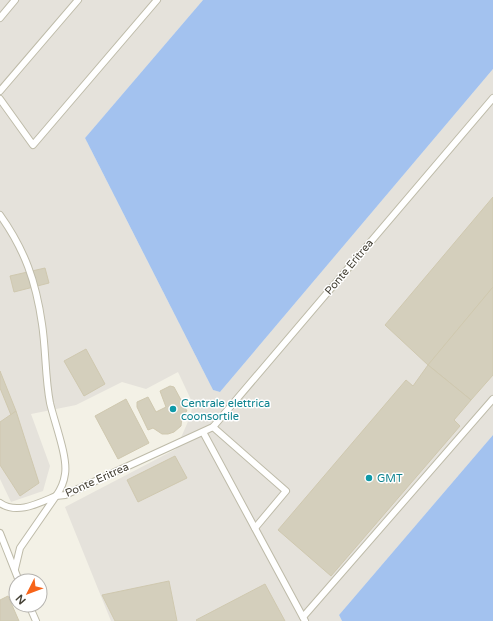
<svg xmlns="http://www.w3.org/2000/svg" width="493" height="621" viewBox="0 0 493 621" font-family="'Varela Round',sans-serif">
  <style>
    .industrial { fill: #e5e2db }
    .water { fill: #a3c2ef }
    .building { fill: #d4cfbc; stroke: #cfc8af }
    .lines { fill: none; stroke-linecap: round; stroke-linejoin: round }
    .service-casing { stroke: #bebba9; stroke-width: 8 }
    .service { stroke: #fff; stroke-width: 6 }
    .culture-dot { fill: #0f9aa8; stroke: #fff; stroke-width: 1.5 }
    .labels { text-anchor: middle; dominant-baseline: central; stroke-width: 3; stroke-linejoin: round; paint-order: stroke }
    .street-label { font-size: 11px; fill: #464236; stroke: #fff }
    .culture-label { font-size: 11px; fill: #0d838f; stroke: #fff; text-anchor: start }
  </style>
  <rect width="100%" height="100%" fill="#f3f1e6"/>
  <polygon class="industrial" points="0,0 203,0 85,138 213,390 220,392 493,69 493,435 339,615 342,621 111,621 65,507 176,449 190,417 193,404 178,372 146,389 122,382 76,405 31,414 50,466 43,491 11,502 0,479"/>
  <g class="water">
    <polygon points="203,0 493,0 493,69 220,392 213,390 85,138"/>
    <polygon points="493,435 493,621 342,621 339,615"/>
  </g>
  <g class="building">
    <polygon points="493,197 493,287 428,365 385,325"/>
    <polygon points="45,268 49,283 14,292 10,276"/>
    <polygon points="493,287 493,375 471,400 428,365"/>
    <polygon points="86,349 105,384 84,396 64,361"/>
    <polygon points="428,365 471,400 454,420 460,426 331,576 278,530 406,380 413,386"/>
    <polygon points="0,371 16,411 11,415 0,388"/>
    <polygon points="170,386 174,387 187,411 182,415 181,426 174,432 168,434 162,434 153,428 148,430 137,407 137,402 148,397 156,412 166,407 160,391"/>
    <polygon points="126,399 149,443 118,459 95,416"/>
    <polygon points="16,411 39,483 20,496 0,465 0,422"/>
    <polygon points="175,456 187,478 138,502 127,480"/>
    <polygon points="169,581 177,621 115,621 102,595"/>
    <polygon points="265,584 285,621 197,621 196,620"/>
    <polygon points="8,596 19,621 0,621 0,600"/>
  </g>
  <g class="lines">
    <g class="service-casing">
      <g id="service">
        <polyline points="0,18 15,0"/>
        <polyline points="0,91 78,0"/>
        <polyline points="0,99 33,145 157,0"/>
        <path d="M0,215C25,250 36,282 42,324C46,350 45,377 50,403C54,421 68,457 65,474C64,482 61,489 56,496"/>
        <polyline points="213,427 286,491 255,528"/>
        <polyline points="203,432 305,621"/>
        <polyline points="56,496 65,495 213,427 493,98"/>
        <path d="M0,503C17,515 39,503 56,496L20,548L15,569"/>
        <polyline points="0,533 19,581"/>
        <polyline points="29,605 36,621"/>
        <polyline points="303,617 493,399"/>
      </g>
    </g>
    <use href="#service" class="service"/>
  </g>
  <g class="culture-dot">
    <circle cx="173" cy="409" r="4"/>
    <circle cx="369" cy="478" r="4"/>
  </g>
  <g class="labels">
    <g class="street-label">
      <text transform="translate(349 267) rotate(-50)">Ponte Eritrea</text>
      <text transform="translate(97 480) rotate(-24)">Ponte Eritrea</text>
    </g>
    <g class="culture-label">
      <text x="181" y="403">Centrale elettrica<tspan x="181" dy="13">coonsortile</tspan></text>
      <text x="377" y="478">GMT</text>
    </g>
  </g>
  <g transform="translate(28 593) rotate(228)"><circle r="19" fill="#ffffff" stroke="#b5b3af"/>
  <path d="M0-3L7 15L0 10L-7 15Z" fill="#f76419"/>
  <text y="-6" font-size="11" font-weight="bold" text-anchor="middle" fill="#464236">N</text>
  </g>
</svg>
